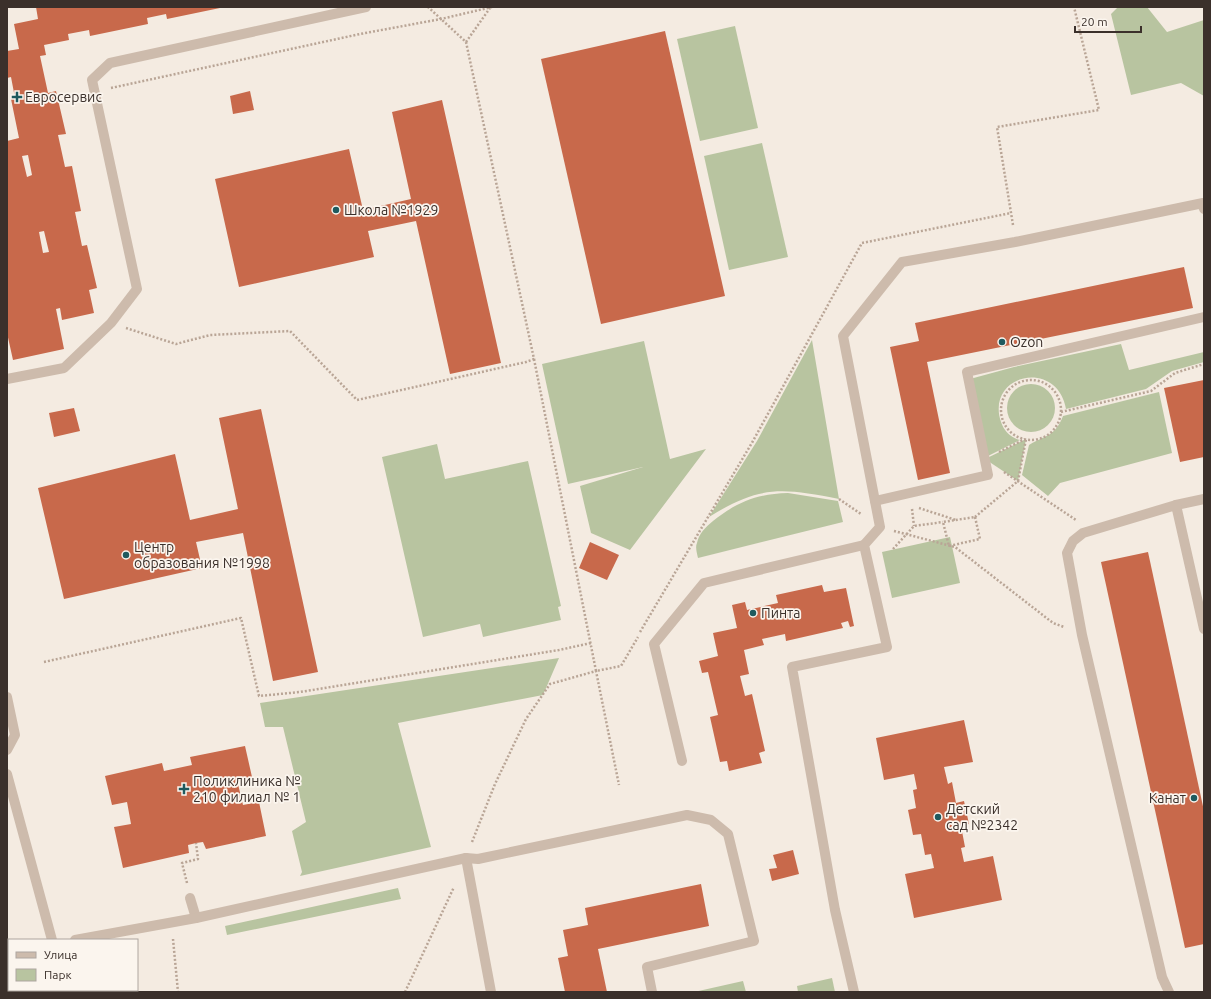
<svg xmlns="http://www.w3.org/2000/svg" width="1211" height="999" viewBox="0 0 1211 999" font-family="Ubuntu,sans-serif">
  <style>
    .green { fill: #b8c4a0 }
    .building { fill: #c8694b; fill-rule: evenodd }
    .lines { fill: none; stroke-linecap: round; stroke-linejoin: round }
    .path { stroke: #b9a596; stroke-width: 2.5; stroke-dasharray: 2 2; stroke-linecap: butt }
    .minor { stroke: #cdbbac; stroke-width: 10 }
    .poi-dot { fill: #1f5a5e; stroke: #fbf5ee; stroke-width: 1.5 }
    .labels { text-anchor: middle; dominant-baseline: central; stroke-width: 3.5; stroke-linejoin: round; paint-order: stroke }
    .poi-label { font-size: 14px; fill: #3b302b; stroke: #fbf5ee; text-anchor: start }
  </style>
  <rect width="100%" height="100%" fill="#f4ebe1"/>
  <g class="green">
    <polygon points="1118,7 1147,7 1167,32 1204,20 1204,96 1181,83 1131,95 1111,14"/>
    <polygon points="735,26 758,128 700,141 677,39"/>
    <polygon points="762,143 788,257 729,270 704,156"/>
    <path d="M812,340L839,499C782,488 760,485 709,517L757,441Z"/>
    <polygon points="644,341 670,459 706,449 630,550 591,533 580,486 643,467 568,484 542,364"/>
    <path d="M1121,344L1129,370L1204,352V362L1172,371L1146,389L1066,409C1057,358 985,374 1001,422C1004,431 1011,438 1020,440L986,457L970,379L1014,367Z"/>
    <circle cx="1031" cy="408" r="24"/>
    <path d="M1159,392L1172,453L1060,483L1048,496L1022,475L1029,445C1045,435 1055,437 1063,416Z"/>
    <polygon points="1026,439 1018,481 985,459"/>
    <polygon points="437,444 445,479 528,461 561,606 558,607 561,620 483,637 480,624 423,637 382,457"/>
    <path d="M788,493L838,501L843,522L698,558C697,553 695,547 697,543C699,533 706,527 713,521C737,502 757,494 788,493Z"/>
    <polygon points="950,537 960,583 892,598 882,552"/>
    <polygon points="559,658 543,695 398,723 431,847 300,876 302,872 292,831 306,822 283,727 265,727 260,703"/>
    <polygon points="398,888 401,899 227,935 225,926"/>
    <polygon points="832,978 835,992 798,992 797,986"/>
    <polygon points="743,981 746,992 694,992"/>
  </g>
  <g class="building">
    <path d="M36,7L220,8L167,19L166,14L147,18L148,24L90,36L89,30L68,34L69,40L44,45L46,55L40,56L48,93L56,91L66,134L58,135L65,167L72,166L81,211L75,212L82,246L87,245L97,288L89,290L94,313L62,320L60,308L56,309L64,349L13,360L7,333V141L19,138L11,99L15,98L11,77L7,78V51L19,49L14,24L38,19ZM28,155L32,175L27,177L22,156ZM44,231L49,252L43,253L39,232Z"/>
    <polygon points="665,31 725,296 601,324 541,59"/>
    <polygon points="250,91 254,110 233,114 230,96"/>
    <polygon points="442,100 501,363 450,374 416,221 368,231 374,257 239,287 215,179 349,149 363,210 411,199 392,112"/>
    <polygon points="1184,267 1193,308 927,362 950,473 918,480 890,347 919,341 915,323"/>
    <polygon points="1204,380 1204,457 1180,462 1164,388"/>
    <polygon points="74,408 80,431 54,437 49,413"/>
    <polygon points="261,409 318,672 273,681 243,533 196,542 202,568 64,599 38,488 175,454 190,520 238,509 219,418"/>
    <polygon points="590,542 619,555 607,580 579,568"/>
    <polygon points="1148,552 1204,811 1204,944 1185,948 1101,562"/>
    <polygon points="822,585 824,592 846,588 854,626 850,627 848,621 841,623 843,628 786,641 785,634 762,639 764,645 744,650 749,674 740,676 745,696 752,694 765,751 759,753 762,763 729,771 727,761 720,762 710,717 718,715 708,672 702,673 699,661 718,656 713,633 737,628 732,605 745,602 747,610 778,603 776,595"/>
    <polygon points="964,720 973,762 944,767 948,784 952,782 956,803 964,801 969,824 961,826 965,847 961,848 964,862 993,856 1002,900 914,918 905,874 934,868 931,854 925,855 921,834 913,835 908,810 916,808 913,790 917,789 914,774 884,780 876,738"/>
    <polygon points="245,746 252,777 237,780 243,805 259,802 266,836 206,849 203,842 196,843 188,845 189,853 123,868 114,827 131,824 127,802 112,805 105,776 162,763 164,771 192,765 190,757"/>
    <polygon points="793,850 799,874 772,881 769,869 777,868 773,855"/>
    <polygon points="701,884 709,926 598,949 607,992 565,992 558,958 568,956 563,930 588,925 585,908"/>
  </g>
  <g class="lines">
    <g class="path">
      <polyline points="466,42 490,8"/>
      <polyline points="111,88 360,34 441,19 492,7"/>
      <polyline points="1013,225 997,127 1099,110 1074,7"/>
      <polyline points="126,328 176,344 210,335 290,331 357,400 526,362 534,359 466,42 428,7"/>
      <polyline points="534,359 596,671 621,666 638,637"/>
      <circle cx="1031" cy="410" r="30"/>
      <polyline points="1061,412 1151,391 1175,373 1204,364"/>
      <polyline points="999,452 1025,439"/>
      <polyline points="1004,472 1076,520"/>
      <polyline points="839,499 861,514"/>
      <polyline points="919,508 956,520"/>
      <polyline points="912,509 914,526"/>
      <polygon points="975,517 980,539 949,546 943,522"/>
      <polyline points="975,517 1018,481 1026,439"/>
      <polyline points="894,531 955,547 1053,623 1064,627"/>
      <polyline points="893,549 914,526 943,522"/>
      <polyline points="640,632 753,441 862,243 1011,213"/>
      <polyline points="44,662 241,618 259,696 300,692 559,650 591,643"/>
      <polyline points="472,842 495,784 526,719 550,684 596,671 619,785"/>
      <polyline points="187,883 182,863 198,859 196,843"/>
      <polyline points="173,939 178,992"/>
      <polyline points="405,992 454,887"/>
    </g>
    <g class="minor">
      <polyline points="7,379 64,368 111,323 137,289 92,80 110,63 366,7"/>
      <polyline points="875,501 988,475 967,372 1204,317"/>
      <polyline points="1176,505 1204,499"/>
      <polyline points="7,697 15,735 7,750"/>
      <polyline points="682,761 654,644 704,583 864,545"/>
      <polyline points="7,774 52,940"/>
      <polyline points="466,858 491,992"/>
      <polyline points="190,898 196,918"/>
      <polyline points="75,940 196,918 466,858 478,859 687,815 711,820 728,834 754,941 647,967 652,992"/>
      <polyline points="7,957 9,957"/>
      <polyline points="60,990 60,992"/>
      <polyline points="854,992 835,910 792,667 887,647 864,545 880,527 843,336 902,262 1015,242 1203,203 1204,209"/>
      <polyline points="1169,992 1162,977 1082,635 1067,553 1073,541 1083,533 1176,505 1204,629"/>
    </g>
  </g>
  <g class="poi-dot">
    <path d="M15 91h4v4h4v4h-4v4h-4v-4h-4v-4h4z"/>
    <circle cx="336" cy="210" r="4"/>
    <circle cx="1002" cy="342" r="4"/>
    <circle cx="126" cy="555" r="4"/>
    <circle cx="753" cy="613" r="4"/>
    <path d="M182 783h4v4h4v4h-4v4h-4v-4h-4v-4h4z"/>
    <circle cx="1194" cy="798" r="4"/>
    <circle cx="938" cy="817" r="4"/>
  </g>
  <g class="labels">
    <g class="poi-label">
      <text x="25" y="97">Евросервис</text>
      <text x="344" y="210">Школа №1929</text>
      <text x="1010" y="342">Ozon</text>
      <text x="134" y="547">Центр<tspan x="134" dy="16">образования №1998</tspan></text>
      <text x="761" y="613">Пинта</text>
      <text x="193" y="781">Поликлиника №<tspan x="193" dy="16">210 филиал № 1</tspan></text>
      <text x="1186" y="798" text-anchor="end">Канат</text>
      <text x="946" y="809">Детский<tspan x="946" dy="16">сад №2342</tspan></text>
    </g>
  </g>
  <rect width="1211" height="999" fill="none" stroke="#3b302b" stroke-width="16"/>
  <rect x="8" y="939" width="130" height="52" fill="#fbf5ee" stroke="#aea6a0"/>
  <rect x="16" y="952" width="20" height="6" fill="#cdbbac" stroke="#aea6a0"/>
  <text x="44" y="959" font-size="12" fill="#3b302b">Улица</text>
  <rect x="16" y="969" width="20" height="12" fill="#b8c4a0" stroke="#aea6a0"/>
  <text x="44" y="979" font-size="12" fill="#3b302b">Парк</text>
  <path d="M1075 26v6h66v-6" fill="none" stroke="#3b302b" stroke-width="2"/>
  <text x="1081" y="26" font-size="12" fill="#3b302b" stroke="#fbf5ee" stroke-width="3" paint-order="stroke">20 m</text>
</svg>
